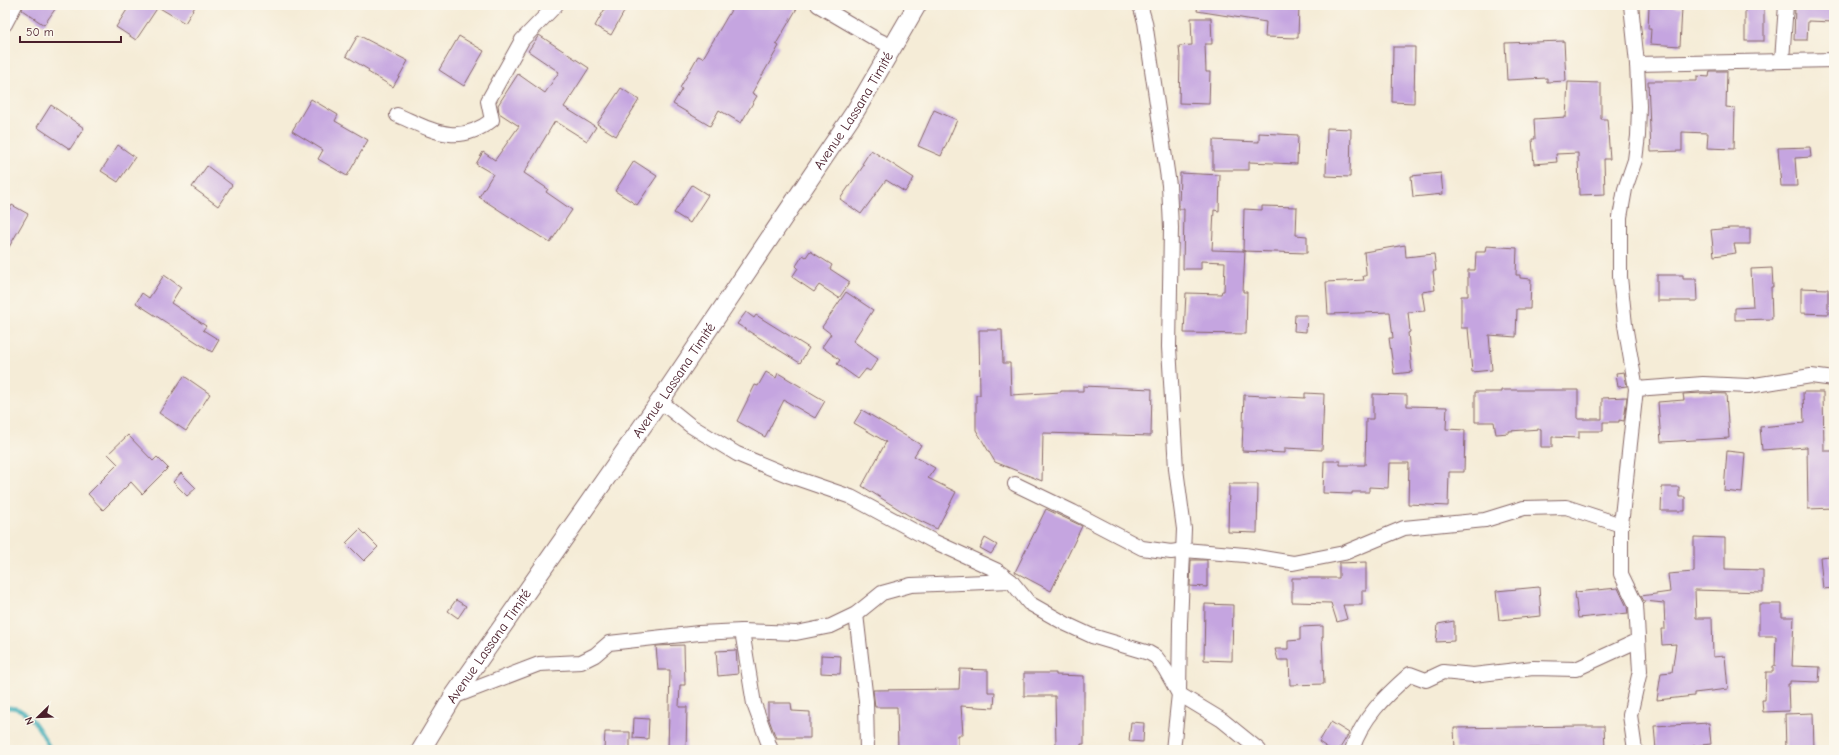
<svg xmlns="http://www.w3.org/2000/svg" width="1839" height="755" viewBox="0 0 1839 755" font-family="'Comic Neue',sans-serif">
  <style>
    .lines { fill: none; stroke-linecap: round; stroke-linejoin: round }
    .stream { stroke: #3aabb6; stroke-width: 4 }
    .building { fill: #c5a5e0 }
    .minor-casing { stroke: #866767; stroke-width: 16 }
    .tertiary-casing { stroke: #866767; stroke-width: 20 }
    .minor { stroke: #fff; stroke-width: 14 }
    .tertiary { stroke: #fff; stroke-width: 18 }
    .labels { text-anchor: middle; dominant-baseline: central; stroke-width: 3.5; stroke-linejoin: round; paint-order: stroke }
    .street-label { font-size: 14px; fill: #4a1f2b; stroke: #fbf7ec }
  </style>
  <rect width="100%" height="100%" fill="#fbf7ec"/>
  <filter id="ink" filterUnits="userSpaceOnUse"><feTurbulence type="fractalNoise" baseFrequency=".025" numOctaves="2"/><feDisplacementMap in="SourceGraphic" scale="8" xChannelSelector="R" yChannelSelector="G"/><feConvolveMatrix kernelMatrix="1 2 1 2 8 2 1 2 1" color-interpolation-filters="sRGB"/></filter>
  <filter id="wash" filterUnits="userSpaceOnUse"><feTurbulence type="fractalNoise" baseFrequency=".012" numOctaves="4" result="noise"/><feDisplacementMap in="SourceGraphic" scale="16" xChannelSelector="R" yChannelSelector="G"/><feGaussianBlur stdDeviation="0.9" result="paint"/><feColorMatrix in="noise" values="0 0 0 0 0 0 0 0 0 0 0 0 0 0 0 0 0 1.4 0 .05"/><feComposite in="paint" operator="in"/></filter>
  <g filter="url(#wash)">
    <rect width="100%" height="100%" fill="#f5ecd7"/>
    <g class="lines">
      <path class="stream" d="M5,708C28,703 42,734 51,750"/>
    </g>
    <g id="blocks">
      <g class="building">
        <polygon points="23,5 58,5 44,25 22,10"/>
        <polygon points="130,5 196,5 185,23 158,7 136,40 116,27"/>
        <polygon points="607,5 628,5 611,35 595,26"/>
        <polygon points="734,5 799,5 776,44 779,46 752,93 757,96 741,123 719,110 710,126 673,104 682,89 680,88 698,56 703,58"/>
        <polygon points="1198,5 1299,5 1298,38 1265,37 1266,22 1197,11"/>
        <polygon points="1795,5 1834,5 1834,22 1808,21 1807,40 1794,40"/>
        <polygon points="1649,6 1682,8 1680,46 1650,44 1651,29 1648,29"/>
        <rect x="1745" y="7" width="19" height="34"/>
        <polygon points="1191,18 1211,18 1212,44 1205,44 1206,72 1210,72 1209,104 1179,103 1180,58 1179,46 1192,45"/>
        <polygon points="358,35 408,61 393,87 368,72 369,70 346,56"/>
        <polygon points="539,35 589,68 564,107 596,127 587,141 555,121 524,173 548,189 546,192 572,210 550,243 479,197 493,174 476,164 483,152 495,160 519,126 499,113 498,105 518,74 545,93 559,72 528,51"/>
        <polygon points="459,36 484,51 464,86 439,70"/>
        <polygon points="1564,41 1566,81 1547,82 1547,78 1507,80 1505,43"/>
        <polygon points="1393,47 1415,47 1414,103 1392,102"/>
        <polygon points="1710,71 1727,71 1726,107 1735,108 1734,149 1707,148 1708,133 1682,132 1682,151 1651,152 1648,81 1697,81 1697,76 1709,77"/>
        <polygon points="1568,82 1601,83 1601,119 1607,119 1610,159 1604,159 1605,194 1579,195 1578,153 1556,154 1557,162 1534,164 1532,139 1535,139 1534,119 1566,117"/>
        <polygon points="621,88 639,100 616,136 597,124"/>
        <polygon points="311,99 338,115 335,121 368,140 347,176 318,159 323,150 292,131"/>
        <polygon points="51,105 84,128 70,149 37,127"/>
        <polygon points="934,110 957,120 941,156 918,146"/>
        <polygon points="1327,128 1351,129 1350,177 1326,176"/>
        <polygon points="1259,133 1298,135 1297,164 1249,162 1249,170 1213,170 1213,140 1259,142"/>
        <polygon points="118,145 135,157 118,182 101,171"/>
        <polygon points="1810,147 1811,157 1795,158 1797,186 1781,186 1778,148"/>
        <polygon points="871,150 914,178 905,192 886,180 861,214 840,199 864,165 862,164"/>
        <polygon points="634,161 657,176 637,205 615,191"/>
        <polygon points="207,166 232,185 218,206 192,187"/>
        <polygon points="1180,173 1220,175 1219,211 1214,210 1212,250 1245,251 1243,292 1247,292 1246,334 1184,333 1186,293 1221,294 1222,291 1224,291 1225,262 1201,261 1201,269 1183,269 1184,209 1179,209"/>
        <polygon points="1441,173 1443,194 1413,197 1411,176"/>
        <polygon points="692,185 708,195 690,223 674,213"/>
        <polygon points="12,205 28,214 5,254 5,217"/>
        <polygon points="1262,206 1297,207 1296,235 1307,236 1307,253 1243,251 1244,209 1262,210"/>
        <polygon points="1730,228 1750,228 1750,244 1734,244 1736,253 1714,256 1711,230"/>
        <polygon points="1405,245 1406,257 1434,254 1436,271 1433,271 1435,290 1422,292 1425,311 1408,312 1410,332 1408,333 1412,372 1394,374 1389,338 1393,338 1390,312 1328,314 1326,282 1364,280 1363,276 1366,276 1366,272 1364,252"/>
        <polygon points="1486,246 1517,248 1516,275 1520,275 1520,278 1531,279 1530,309 1517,309 1516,337 1489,335 1492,370 1472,372 1468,328 1461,328 1461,296 1468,296 1468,270 1475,270 1476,252 1485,252"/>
        <polygon points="810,251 832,265 830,269 850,282 839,298 819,285 814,292 792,277 798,268 796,266 803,255 806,257"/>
        <polygon points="1772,268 1773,287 1771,287 1772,319 1735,320 1735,308 1753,307 1751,269"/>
        <polygon points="164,275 181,287 171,303 206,326 203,330 219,340 212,352 136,303 142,293 149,298"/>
        <polygon points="1657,275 1683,275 1683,279 1696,279 1697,301 1657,301"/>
        <polygon points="1801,288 1828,289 1828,314 1801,313"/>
        <polygon points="846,292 873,310 853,341 878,359 870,371 866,369 858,379 837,364 840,360 822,347 831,334 822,327"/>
        <polygon points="746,312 754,318 756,315 809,348 800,363 737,324"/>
        <polygon points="1295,315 1307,315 1306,332 1294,331"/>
        <polygon points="979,330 1002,330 1003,363 1010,363 1011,395 1061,392 1061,391 1083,391 1083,386 1152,389 1151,436 1043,433 1042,481 995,462 976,430 976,395 980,395"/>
        <polygon points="766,372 776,378 778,373 825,401 815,418 784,400 765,437 737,421 755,385 758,386"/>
        <polygon points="1624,372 1627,386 1618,387 1616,373"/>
        <polygon points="184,376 210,394 186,431 159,413"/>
        <polygon points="1501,390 1578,390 1578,419 1602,419 1602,398 1627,397 1624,421 1619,420 1619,422 1603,422 1603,431 1579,431 1579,438 1552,437 1552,447 1541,447 1541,429 1509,431 1509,433 1496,434 1494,422 1475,422 1475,392 1501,392"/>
        <polygon points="1803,392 1823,392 1824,451 1834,451 1834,508 1808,509 1807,447 1762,450 1760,427 1804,423"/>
        <polygon points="1305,393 1324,394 1322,450 1285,448 1285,453 1242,451 1244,395 1305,398"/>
        <polygon points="1703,393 1726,394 1729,438 1661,442 1658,402 1684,400 1683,394"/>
        <polygon points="1373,394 1407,395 1407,406 1447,407 1446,429 1465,430 1464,472 1449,472 1448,506 1408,504 1409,463 1389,463 1388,488 1369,487 1369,492 1352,492 1352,494 1323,493 1324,461 1340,461 1340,465 1365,465 1366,419 1373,419"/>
        <polygon points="862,410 921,445 914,456 935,468 928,478 956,492 937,529 908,515 862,486 886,442 854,423"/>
        <polygon points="128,435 153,461 157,457 168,468 142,494 131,482 103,510 88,494 118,464 108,454"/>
        <polygon points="1727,451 1745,453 1742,493 1724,491"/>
        <polygon points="181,473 196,488 187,496 173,482"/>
        <polygon points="1229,484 1258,484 1257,533 1228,532"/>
        <polygon points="1662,487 1679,487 1679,497 1685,497 1685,511 1661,511"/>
        <polygon points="1046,509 1082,526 1051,591 1015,572"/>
        <polygon points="360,529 378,547 364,561 346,543"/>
        <polygon points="1694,537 1725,538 1725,569 1763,570 1763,592 1695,590 1696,618 1712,618 1713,657 1725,656 1728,689 1694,693 1694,696 1657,700 1661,673 1672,672 1676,644 1662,645 1661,629 1665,629 1664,603 1644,601 1641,596 1670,592 1668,574 1694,572"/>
        <polygon points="985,538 997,545 991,554 980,548"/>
        <polygon points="1830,556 1833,588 1823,589 1820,557"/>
        <polygon points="1191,560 1207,560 1207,587 1190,586"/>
        <polygon points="1366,562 1366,591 1362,591 1362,605 1343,605 1347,619 1337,622 1331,603 1292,602 1292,578 1339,578 1339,563"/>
        <polygon points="1539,587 1541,616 1499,620 1496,591"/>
        <polygon points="1618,588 1627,607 1628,613 1578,618 1575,592"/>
        <polygon points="456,600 466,606 458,618 448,611"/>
        <polygon points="1205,604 1233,605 1232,661 1204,660"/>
        <polygon points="1759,604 1782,604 1782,617 1794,617 1792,666 1820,667 1819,682 1790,681 1790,684 1788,684 1789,711 1763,712 1762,700 1765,700 1766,672 1773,672 1773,666 1775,666 1776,636 1759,636"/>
        <polygon points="1454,621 1454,641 1436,642 1438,624"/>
        <polygon points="1323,626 1323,637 1322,637 1324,684 1290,685 1289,660 1278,660 1275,649 1288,649 1288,641 1300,640 1300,627"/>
        <polygon points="684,645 685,685 680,685 679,707 687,707 686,750 668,750 670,670 658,670 656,646"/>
        <polygon points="736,650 738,674 718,676 716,651"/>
        <polygon points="821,655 841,656 840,674 821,673"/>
        <polygon points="960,669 988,670 988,692 995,692 994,708 961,706 963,735 958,735 958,750 898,750 897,707 875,707 873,690 959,689"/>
        <polygon points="1024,673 1056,673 1056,675 1084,676 1084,744 1081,744 1081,750 1058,750 1058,745 1056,745 1055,696 1024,696"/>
        <polygon points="768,703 791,703 792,711 810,712 810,738 776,738 768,717"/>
        <polygon points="1813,713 1814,750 1786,750 1785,714"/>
        <polygon points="634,718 649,719 648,739 633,738"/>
        <polygon points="1131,722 1144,723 1143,742 1129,741"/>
        <polygon points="1331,722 1349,733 1339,750 1331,750 1319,742"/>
        <polygon points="1709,723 1711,744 1693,746 1693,750 1656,750 1654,726"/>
        <polygon points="1579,726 1604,726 1605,750 1556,750 1556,748 1455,749 1454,728"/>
        <polygon points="605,732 630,732 630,750 604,750"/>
      </g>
    </g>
  </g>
  <g filter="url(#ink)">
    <use href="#blocks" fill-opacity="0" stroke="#866767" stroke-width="1"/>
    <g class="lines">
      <g class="minor-casing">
        <g id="minor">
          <polyline points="818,5 874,38 893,47"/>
          <polyline points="1140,5 1145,22 1169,185 1171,228 1169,347 1176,469 1184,529 1180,624 1179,694 1173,750"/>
          <polyline points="1631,5 1637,64 1639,106 1638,136 1635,160 1625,189 1620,217 1620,277 1625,325 1636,389 1621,525 1621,574 1636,605 1640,671 1630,715 1635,750"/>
          <polyline points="5,24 15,5"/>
          <polyline points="1782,60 1786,5"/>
          <polyline points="1637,64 1834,60"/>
          <path d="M397,115C432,130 457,147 492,120L488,101L522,40L556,5"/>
          <polyline points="1636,389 1703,384 1749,386 1811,376 1834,379"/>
          <polyline points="660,401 691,426 737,454 790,476 851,497 933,541 996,570 1011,581 1029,603 1066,624 1092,636 1149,653 1156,657 1165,669 1179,694 1222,720 1259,750"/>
          <polyline points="1015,484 1073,512 1142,548 1171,552 1184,550 1245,555 1293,563 1344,553 1404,528 1485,520 1524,508 1566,507 1621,525"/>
          <polyline points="856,614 866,701 867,750"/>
          <polyline points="742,631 754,704 771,750"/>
          <polyline points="453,697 539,664 581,662 595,655 609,643 699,633 742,631 796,633 831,626 856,614 882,593 911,585 1011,581"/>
          <path d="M1352,750C1362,718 1385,696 1410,674L1426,680L1443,672L1473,675L1533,668L1576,669L1637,641"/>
        </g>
      </g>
      <g class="tertiary-casing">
        <g id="tertiary">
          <path id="s1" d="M421,750L453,697L660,401L856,110L917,5"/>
        </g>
      </g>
      <use href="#minor" class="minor"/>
      <use href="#tertiary" class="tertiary"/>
    </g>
  </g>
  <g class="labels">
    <g class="street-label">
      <text stroke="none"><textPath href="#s1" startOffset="772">Avenue Lassana Timité</textPath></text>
      <text stroke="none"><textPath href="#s1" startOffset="448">Avenue Lassana Timité</textPath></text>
      <text stroke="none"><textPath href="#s1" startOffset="124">Avenue Lassana Timité</textPath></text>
    </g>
  </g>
  <rect width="1839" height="755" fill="none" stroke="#fbf7ec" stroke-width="20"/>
  <g transform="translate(38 717) rotate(247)" stroke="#fbf7ec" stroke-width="3" paint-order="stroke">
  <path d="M0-3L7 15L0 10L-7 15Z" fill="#4a1f2b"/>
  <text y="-6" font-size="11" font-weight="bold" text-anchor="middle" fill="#4a1f2b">N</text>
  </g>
  <path d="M20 36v6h101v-6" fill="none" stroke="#4a1f2b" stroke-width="2"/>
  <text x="26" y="36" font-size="12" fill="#4a1f2b" stroke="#fbf7ec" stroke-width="3" paint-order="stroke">50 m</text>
</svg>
